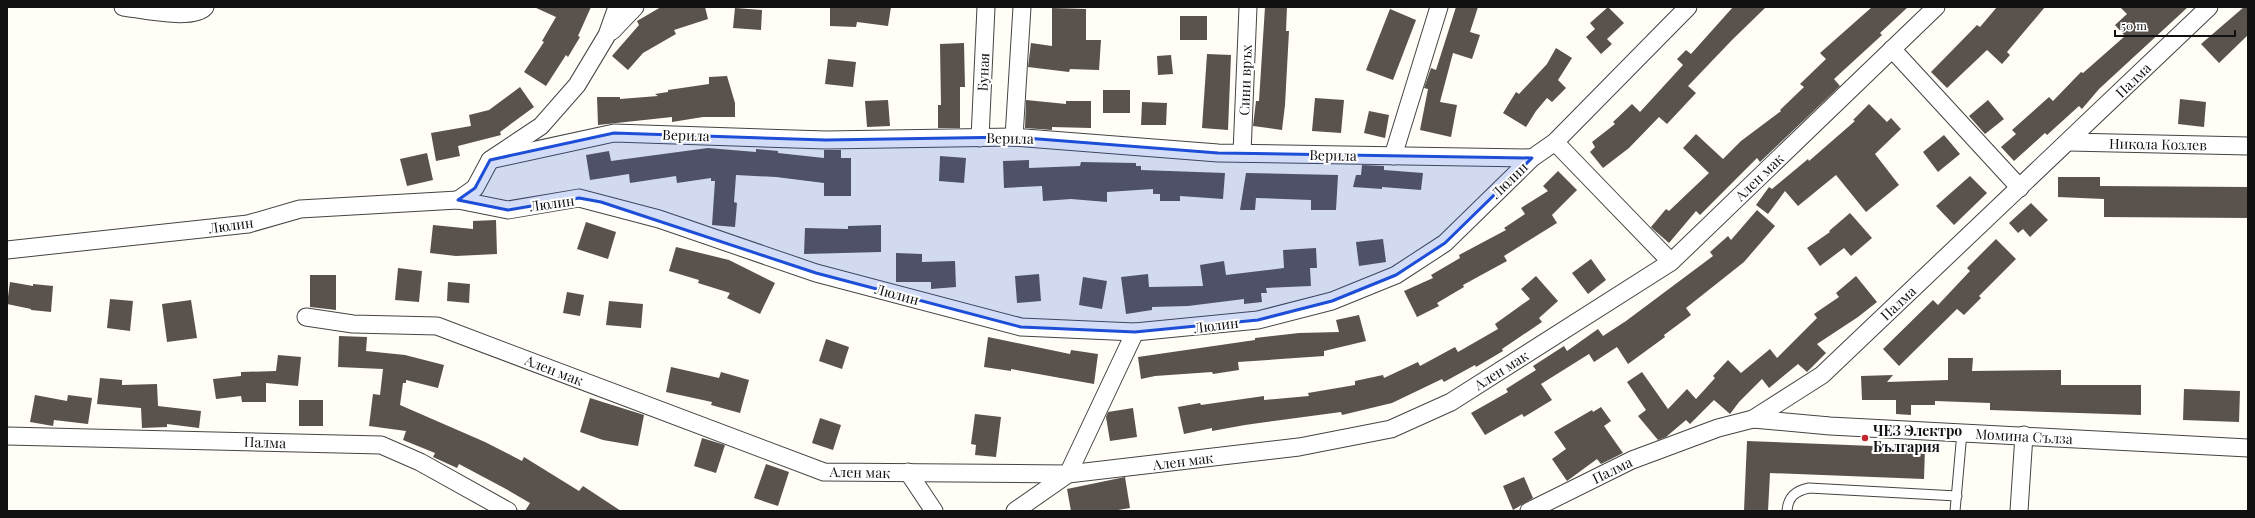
<svg xmlns="http://www.w3.org/2000/svg" width="2255" height="518" viewBox="0 0 2255 518" font-family="'Playfair Display',serif">
  <style>
    .building { fill: #5a524d }
    .lines { fill: none; stroke-linecap: round; stroke-linejoin: round }
    .lane-casing { stroke: #444; stroke-width: 11 }
    .street-casing { stroke: #444; stroke-width: 19 }
    .lane { stroke: #fff; stroke-width: 9 }
    .street { stroke: #fff; stroke-width: 17 }
    .marked { fill: #1d4ed8; fill-opacity: 0.2; stroke: #1d4ed8; stroke-width: 3; stroke-linejoin: round }
    .poi-dot { fill: #c4262e; stroke: #fff; stroke-width: 1.5 }
    .labels { text-anchor: middle; dominant-baseline: central; stroke-width: 4; stroke-linejoin: round; paint-order: stroke }
    .street-label { font-size: 14px; fill: #111; stroke: #fff }
    .poi-label { font-size: 14px; font-weight: bold; fill: #111; stroke: #fff; text-anchor: start }
  </style>
  <rect width="100%" height="100%" fill="#fffdf5"/>
  <g class="building">
    <polygon points="534,7 591,7 578,36 580,37 568,57 566,55 546,86 524,72 544,42 542,41 556,17"/>
    <polygon points="661,7 705,7 708,19 674,30 676,34 643,53 628,70 612,56 639,25 637,21"/>
    <polygon points="830,7 891,7 888,26 857,22 856,27 830,26"/>
    <polygon points="1265,7 1287,7 1286,31 1289,31 1285,105 1282,130 1253,126 1256,101 1259,101"/>
    <polygon points="1456,7 1478,7 1470,32 1480,35 1472,59 1453,53 1440,102 1457,105 1451,137 1420,130 1428,89 1424,88 1431,68 1436,70"/>
    <polygon points="1608,7 1624,23 1607,39 1612,44 1601,54 1586,37 1595,29 1590,23"/>
    <polygon points="1733,7 1766,7 1732,40 1688,86 1696,93 1667,124 1659,117 1629,148 1603,168 1590,152 1595,147 1592,142 1615,124 1613,122 1632,104 1640,112 1683,65 1677,59 1686,50 1691,54"/>
    <polygon points="1872,7 1908,7 1880,33 1882,35 1834,79 1840,86 1762,160 1760,162 1757,158 1700,215 1696,211 1669,243 1653,229 1651,227 1666,209 1669,211 1709,173 1683,148 1696,134 1723,159 1741,141 1781,111 1780,110 1804,87 1800,84 1826,59 1820,53"/>
    <polygon points="1997,7 2045,7 2007,52 2010,55 2002,64 1987,50 1947,88 1931,72 1977,25 1980,27"/>
    <polygon points="2120,7 2188,7 2099,89 2082,109 2079,106 2047,135 2045,133 2014,161 2001,147 2016,134 2012,130 2049,97 2053,101 2081,72 2083,73 2125,36 2115,25 2127,14"/>
    <polygon points="2244,7 2248,7 2248,35 2219,63 2201,44"/>
    <polygon points="735,8 762,10 761,30 733,28"/>
    <polygon points="1052,8 1086,9 1086,40 1101,40 1099,70 1070,69 1069,72 1028,67 1031,43 1052,46"/>
    <polygon points="1390,9 1416,20 1393,80 1366,70"/>
    <rect x="1180" y="16" width="27" height="24"/>
    <polygon points="964,43 965,87 960,87 960,128 938,128 938,105 941,105 940,44"/>
    <polygon points="1556,48 1572,58 1558,80 1566,88 1552,102 1547,98 1536,111 1526,127 1503,113 1516,92 1519,94 1547,64"/>
    <polygon points="1207,54 1231,55 1228,130 1202,128"/>
    <polygon points="1171,55 1173,74 1158,75 1157,56"/>
    <polygon points="828,59 856,62 853,87 825,84"/>
    <polygon points="727,76 735,103 735,117 703,117 672,122 672,117 598,125 597,97 620,97 620,99 658,96 655,94 668,92 668,90 709,84 709,77"/>
    <polygon points="520,87 534,107 500,132 501,135 458,146 460,156 436,161 431,133 471,126 469,115 489,110"/>
    <rect x="1103" y="90" width="27" height="23"/>
    <polygon points="1315,98 1344,100 1341,133 1312,131"/>
    <polygon points="2180,99 2206,102 2204,127 2178,124"/>
    <polygon points="888,100 890,126 867,127 865,101"/>
    <polygon points="1026,100 1066,104 1066,101 1091,101 1091,128 1052,127 1052,130 1025,128"/>
    <polygon points="1988,100 2004,119 1985,134 1969,116"/>
    <polygon points="1142,102 1167,103 1166,125 1141,125"/>
    <polygon points="1869,104 1887,122 1891,118 1901,129 1875,154 1899,185 1866,212 1836,175 1798,206 1785,191 1768,214 1756,205 1769,187 1772,189 1808,159 1809,161 1855,121 1853,120"/>
    <polygon points="1369,111 1389,115 1385,138 1364,133"/>
    <polygon points="1944,135 1960,154 1938,172 1923,152"/>
    <polygon points="708,148 756,152 756,149 778,151 778,153 824,158 824,150 841,150 841,158 851,158 851,196 824,196 824,183 776,177 736,175 734,202 737,203 735,227 712,225 715,181 711,181 711,178 677,183 676,176 630,183 629,174 590,180 586,155 609,151 611,161"/>
    <polygon points="427,153 433,180 407,186 400,159"/>
    <polygon points="940,156 966,158 964,183 939,181"/>
    <polygon points="1029,160 1029,168 1080,166 1081,162 1136,163 1136,166 1141,166 1141,170 1225,173 1223,199 1180,196 1180,201 1160,201 1160,194 1153,194 1153,189 1107,192 1107,202 1071,199 1043,201 1042,186 1004,188 1003,161"/>
    <polygon points="1362,165 1384,166 1384,170 1423,173 1421,190 1382,187 1382,189 1353,187 1356,175 1361,175"/>
    <polygon points="1558,171 1577,190 1552,215 1557,223 1504,256 1507,261 1463,285 1464,287 1437,303 1439,306 1417,317 1404,291 1433,278 1431,275 1460,258 1459,255 1506,230 1504,228 1525,214 1521,208 1548,191 1543,186"/>
    <polygon points="1246,173 1338,175 1336,210 1311,210 1311,200 1256,198 1255,210 1240,210"/>
    <polygon points="1970,176 1987,193 1954,225 1936,206"/>
    <polygon points="2058,177 2100,177 2100,186 2248,187 2248,218 2104,217 2104,199 2058,197"/>
    <polygon points="2031,203 2048,220 2030,237 2023,229 2018,233 2009,223"/>
    <polygon points="1757,210 1775,226 1744,262 1686,308 1691,315 1664,335 1665,337 1628,364 1617,347 1594,362 1589,354 1541,384 1552,400 1524,417 1522,414 1485,435 1471,413 1508,392 1506,389 1536,370 1533,366 1564,346 1567,351 1598,329 1603,336 1626,321 1713,256 1710,252 1728,236 1731,240"/>
    <polygon points="1850,213 1872,238 1851,256 1844,248 1820,266 1807,248 1830,232 1829,231"/>
    <polygon points="496,220 497,254 456,256 430,253 433,225 473,229 473,221"/>
    <polygon points="586,222 616,232 608,259 577,249"/>
    <polygon points="881,225 881,252 804,254 805,228 848,229 848,226"/>
    <polygon points="1383,239 1386,262 1359,266 1356,242"/>
    <polygon points="1996,239 2016,259 1979,296 1981,298 1964,315 1957,309 1899,366 1883,349 1933,300 1938,305 1970,271 1967,268"/>
    <polygon points="676,247 729,260 775,283 760,314 727,298 730,293 698,283 699,280 669,271"/>
    <polygon points="1316,248 1317,268 1310,268 1311,286 1266,288 1267,293 1261,293 1262,302 1244,304 1244,299 1188,306 1152,307 1152,310 1126,314 1121,277 1148,274 1149,287 1203,286 1200,265 1224,261 1226,275 1284,268 1283,250"/>
    <polygon points="896,253 922,254 922,262 955,261 956,287 931,289 931,282 896,282"/>
    <polygon points="1591,259 1606,280 1588,294 1572,273"/>
    <polygon points="398,268 422,271 419,302 395,300"/>
    <polygon points="1039,274 1041,301 1017,303 1015,276"/>
    <polygon points="310,275 336,275 336,310 310,307"/>
    <polygon points="1536,276 1558,301 1539,318 1542,322 1502,349 1503,351 1476,367 1475,365 1444,382 1442,379 1392,403 1342,415 1341,412 1245,425 1212,431 1212,428 1184,434 1178,407 1200,403 1201,405 1264,396 1264,400 1309,396 1308,393 1355,385 1355,381 1383,375 1384,378 1418,362 1420,366 1455,347 1458,352 1498,329 1495,324 1530,299 1521,289"/>
    <polygon points="1856,276 1877,302 1858,317 1817,344 1826,353 1807,372 1798,364 1769,388 1762,379 1739,402 1730,414 1714,400 1690,424 1686,420 1666,437 1658,440 1638,416 1646,410 1627,382 1642,372 1668,409 1687,389 1696,399 1715,378 1713,376 1728,360 1741,373 1770,349 1777,358 1817,318 1814,314 1839,297 1836,293"/>
    <polygon points="1083,277 1107,281 1102,309 1079,305"/>
    <polygon points="10,282 33,286 33,284 53,286 51,312 31,310 31,309 7,304"/>
    <polygon points="448,282 470,284 469,303 447,301"/>
    <polygon points="567,292 584,295 580,316 563,313"/>
    <polygon points="110,299 133,301 130,331 107,328"/>
    <polygon points="191,300 197,338 167,342 162,304"/>
    <polygon points="609,301 643,304 641,328 606,325"/>
    <polygon points="1359,315 1366,341 1324,351 1324,356 1238,362 1239,370 1213,374 1212,372 1155,376 1141,379 1138,357 1255,340 1255,338 1299,333 1339,332 1336,320"/>
    <polygon points="339,336 367,337 366,351 405,355 444,365 438,388 406,380 406,383 403,383 400,405 485,442 522,461 524,457 579,491 583,486 621,511 525,511 530,503 506,489 459,464 457,468 433,457 435,453 403,440 406,431 369,426 373,394 380,395 383,369 338,367"/>
    <polygon points="988,337 1070,354 1071,350 1098,354 1094,384 1011,369 1011,371 984,367"/>
    <polygon points="826,339 849,347 842,369 819,361"/>
    <polygon points="278,355 301,357 298,386 266,383 266,402 242,402 241,396 216,399 213,379 241,376 241,372 276,371"/>
    <polygon points="1948,358 1973,358 1972,371 2061,370 2061,385 2141,385 2141,415 1990,410 1990,403 1935,401 1935,405 1911,405 1911,415 1896,414 1896,400 1862,400 1861,376 1893,375 1887,382 1948,380"/>
    <polygon points="671,367 719,378 721,372 749,380 740,413 711,405 712,402 666,392"/>
    <polygon points="100,378 122,380 122,385 157,384 158,406 201,411 199,428 167,424 167,427 142,428 141,408 97,404"/>
    <polygon points="2184,389 2240,391 2239,422 2183,420"/>
    <polygon points="35,395 67,401 68,395 92,398 88,424 54,420 53,426 30,422"/>
    <polygon points="590,398 644,415 638,446 603,440 580,432"/>
    <rect x="299" y="400" width="24" height="26"/>
    <polygon points="1601,407 1611,421 1604,426 1623,453 1601,464 1597,459 1567,481 1552,459 1566,449 1554,432 1592,410 1593,412"/>
    <polygon points="1133,408 1137,437 1110,441 1106,417 1108,412"/>
    <polygon points="975,414 1001,417 996,457 975,455 976,445 971,444"/>
    <polygon points="820,418 841,425 833,450 812,443"/>
    <polygon points="702,438 725,445 716,473 694,466"/>
    <polygon points="1747,441 1925,448 1924,479 1770,473 1768,511 1744,511"/>
    <polygon points="766,464 789,472 778,506 754,498"/>
    <polygon points="1125,477 1130,508 1112,511 1071,511 1067,489"/>
    <polygon points="1524,477 1533,498 1513,510 1503,486"/>
  </g>
  <g class="lines">
    <g class="lane-casing">
      <g id="lane">
        <path d="M1787,511C1788,497 1795,491 1809,488L1957,496"/>
        <polyline points="1955,511 1962,432"/>
      </g>
    </g>
    <g class="street-casing">
      <g id="street">
        <path d="M123,7C141,9 193,21 205,7"/>
        <polyline points="612,31 635,7"/>
        <polyline points="1892,49 2020,188"/>
        <polyline points="1014,137 1022,7"/>
        <polyline points="980,138 986,7"/>
        <polyline points="1555,142 1671,262"/>
        <polyline points="2069,142 2248,146"/>
        <polyline points="1242,153 1248,7"/>
        <polyline points="1393,156 1439,7"/>
        <polyline points="490,160 614,133 826,140 1014,137 1218,153 1532,158"/>
        <polyline points="458,200 475,188 490,160 541,126 577,85 607,35 617,7"/>
        <polyline points="7,250 248,224 300,209 458,200 508,210 579,198 659,219 816,273 1021,327 1135,332 1258,320 1332,301 1396,275 1445,243 1532,158 1555,142 1688,7"/>
        <polyline points="306,317 353,324 437,326 824,472 1068,474 1299,447 1391,429 1451,402 1671,262 1936,7"/>
        <polyline points="1753,419 1830,426 2248,448"/>
        <polyline points="7,436 381,445 420,462 508,511"/>
        <polyline points="908,472 934,511"/>
        <polyline points="1015,511 1068,474 1135,332"/>
        <polyline points="1529,511 1632,460 1718,428 1753,419 1822,375 2209,7"/>
        <polyline points="2019,511 2024,435"/>
      </g>
    </g>
    <use href="#lane" class="lane"/>
    <use href="#street" class="street"/>
  </g>
  <path class="marked" d="M614,133L826,140L1014,137L1218,153L1532,158L1445,243L1396,275L1332,301L1258,320L1135,332L1021,327L816,273L601,202L579,198L508,210L458,200L475,188L490,160Z"/>
  <circle class="poi-dot" cx="1865" cy="438" r="4"/>
  <g class="labels">
    <g class="street-label">
      <text transform="translate(983 72) rotate(-87)">Буная</text>
      <text transform="translate(1245 80) rotate(-88)">Сини връх</text>
      <text transform="translate(2133 80) rotate(-44)">Палма</text>
      <text transform="translate(686 135) rotate(2)">Верила</text>
      <text transform="translate(1010 138) rotate(1)">Верила</text>
      <text transform="translate(2158 144) rotate(1)">Никола Козлев</text>
      <text transform="translate(1333 155) rotate(1)">Верила</text>
      <text transform="translate(1759 177) rotate(-44)">Ален мак</text>
      <text transform="translate(1509 180) rotate(-44)">Люлин</text>
      <text transform="translate(552 203) rotate(-8)">Люлин</text>
      <text transform="translate(231 225) rotate(-8)">Люлин</text>
      <text transform="translate(897 294) rotate(15)">Люлин</text>
      <text transform="translate(1898 303) rotate(-43)">Палма</text>
      <text transform="translate(1216 325) rotate(-7)">Люлин</text>
      <text transform="translate(554 370) rotate(21)">Ален мак</text>
      <text transform="translate(1501 370) rotate(-32)">Ален мак</text>
      <text transform="translate(2024 436) rotate(3)">Момина Сълза</text>
      <text transform="translate(265 442) rotate(2)">Палма</text>
      <text transform="translate(1183 461) rotate(-7)">Ален мак</text>
      <text transform="translate(1612 470) rotate(-26)">Палма</text>
      <text transform="translate(860 472) rotate(1)">Ален мак</text>
    </g>
    <g class="poi-label">
      <text x="1873" y="430">ЧЕЗ Электро<tspan x="1873" dy="16">България</tspan></text>
    </g>
  </g>
  <rect width="2255" height="518" fill="none" stroke="#111111" stroke-width="16"/>
  <path d="M2115 30v6h120v-6" fill="none" stroke="#111111" stroke-width="2"/>
  <text x="2121" y="30" font-size="12" fill="#111111" stroke="#ffffff" stroke-width="3" paint-order="stroke">50 m</text>
</svg>
